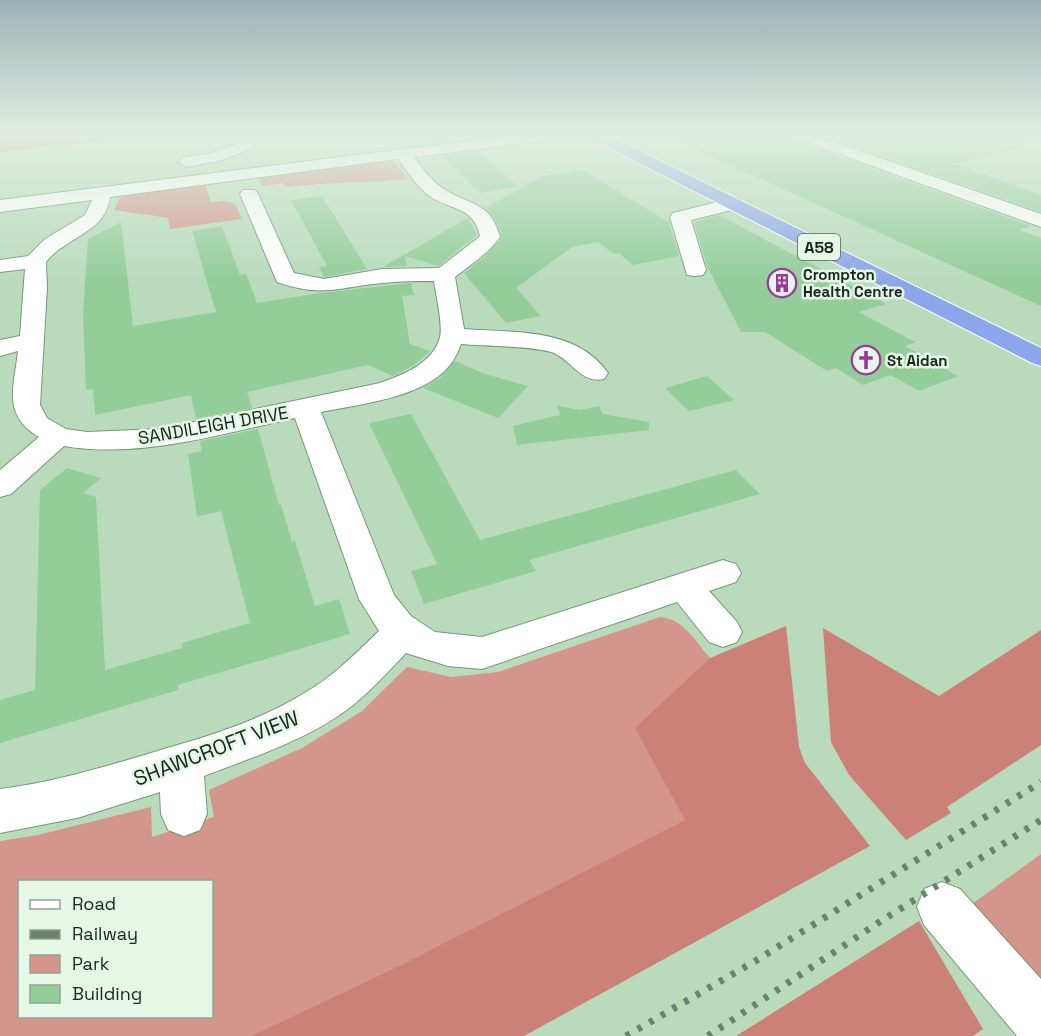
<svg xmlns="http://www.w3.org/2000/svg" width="1041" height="1036" viewBox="0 0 1041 1036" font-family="'Space Grotesk',sans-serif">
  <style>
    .green { fill: #d4958c; fill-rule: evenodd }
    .forest { fill: #cb8178 }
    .building { fill: #93cd9a }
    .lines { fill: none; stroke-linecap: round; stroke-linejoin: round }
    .minor-casing { stroke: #76977a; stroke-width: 2 }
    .highway-casing { stroke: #fff; stroke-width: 2 }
    .minor { fill: #fff; fill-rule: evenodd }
    .highway { fill: #8ca6eb; fill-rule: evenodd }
    .rail { stroke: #6b836e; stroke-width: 7; stroke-dasharray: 4.5 9; stroke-linecap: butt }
    .labels { text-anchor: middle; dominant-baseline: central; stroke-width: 5; stroke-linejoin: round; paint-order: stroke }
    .far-poi-label { font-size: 15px; font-weight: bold; fill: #19261b; stroke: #e5f7e7; text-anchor: start }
    .shield { fill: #e5f7e7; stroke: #566558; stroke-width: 1.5 }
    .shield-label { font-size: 16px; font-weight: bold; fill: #19261b }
    .street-label { font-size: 18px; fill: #19261b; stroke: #e5f7e7 }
    .near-street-label { font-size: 21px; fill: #19261b; stroke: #e5f7e7 }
  </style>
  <rect width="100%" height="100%" fill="#b9dbbc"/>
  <g class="green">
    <path d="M385,160L395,163L408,179C367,183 327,182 286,187L282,183L262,186L258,176Z"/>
    <polygon points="205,183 211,202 225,201 235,204 242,219 170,229 168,218 114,210 119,199 126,195"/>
    <path d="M660,617C684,619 695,641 710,658L636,728L686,820L403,964L251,1036H0V841L38,835L151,807L152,837L214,817L209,790L302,748L362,711L407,667L451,677L498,672ZM20,882H212V1016H20Z"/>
    <polygon points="1041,854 1041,997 965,909"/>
  </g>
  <g class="forest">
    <polygon points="0,136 142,136 0,152"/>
    <polygon points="786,626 799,747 805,763 870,846 524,1036 251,1036 403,964 685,820 635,728 710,658"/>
    <polygon points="823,628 939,696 1041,630 1041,745 947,807 951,813 906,840 849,775 831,742"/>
    <polygon points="919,921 983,1029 973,1036 736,1036"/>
  </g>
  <g class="building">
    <polygon points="423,136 461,136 465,139 430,143"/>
    <polygon points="666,136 793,136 797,141 1031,226 1019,230 1041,238 1041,306"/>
    <polygon points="823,136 1023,136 1024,146 954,164 1041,195 1041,212"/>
    <polygon points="478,151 518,187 480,193 443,156"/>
    <polygon points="584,170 669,223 679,256 633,265 619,253 614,254 598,242 572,247 516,288 541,316 506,323 464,273 486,255 502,238 498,224 486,208 542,176"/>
    <polygon points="322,196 367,269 324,277 319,267 327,266 291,200"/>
    <polygon points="719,215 886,304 859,312 915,342 905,346 958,376 919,391 891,375 863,385 836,368 827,371 765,332 741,332 707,266 694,222"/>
    <polygon points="468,218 477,235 438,266 405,256 407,266 383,267"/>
    <polygon points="121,222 133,326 216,312 192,231 222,226 240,275 246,274 257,303 320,293 411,283 414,295 402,296 410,344 430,351 414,365 393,376 368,365 247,392 252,408 196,419 191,395 95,415 93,389 86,390 83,315 88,239"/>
    <polygon points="455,361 485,374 528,386 498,418 423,388 440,378"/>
    <polygon points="707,376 734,400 689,411 665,388"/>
    <polygon points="557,406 580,410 599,406 603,414 649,422 649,430 517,445 513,426 560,415"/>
    <polygon points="411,414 480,540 736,470 760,494 529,560 536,571 424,604 411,571 437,564 369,423"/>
    <polygon points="258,429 279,505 281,504 292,542 295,541 315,606 339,599 350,634 178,685 178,690 0,743 0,700 35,690 40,490 67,468 101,478 83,493 96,497 105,670 182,648 182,643 250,623 221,511 197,517 188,454 202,451 200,441"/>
  </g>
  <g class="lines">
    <g class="minor-casing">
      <g id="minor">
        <path d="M507,136H549L541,141L414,157C422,168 431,180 442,188C469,206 490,200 500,237C488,254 471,264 455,277L464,329C514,333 576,327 608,373L604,379C582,384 573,362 554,353C536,346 483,346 461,344C458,351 455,359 450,365C423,398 360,404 321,412L394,595L411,616L435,632L482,637L723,560L736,564L741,573L736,582L709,591L737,622L742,632L737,642L723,647L709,642L677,602L482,669L448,666L406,653C384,676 362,701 335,718C295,744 248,759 204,776L207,814L200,830L184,836L168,830L161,814L160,792L77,818L0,833V789C63,781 120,762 181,744C223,732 268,716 306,692C334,676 356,653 379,631L359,599L295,418C220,434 141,459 64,446L11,494L0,497V470L39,437C2,415 14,388 18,351L0,356V340L20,336L25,269L0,272V260L28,256L45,239L85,215L92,200L0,212V200ZM398,159C407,171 416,185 428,195C450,211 473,205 480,236L478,238L439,268L382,269L324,279L294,273L258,194L255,190H243L240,194L277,282C324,298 337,287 383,283C400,281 417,281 434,281C436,295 443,325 440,337C433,364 402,375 380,383L160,429L87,432L66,429L47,418L40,405L47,288L46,262C65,237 106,233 110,197Z"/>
        <polygon points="795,136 817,136 1041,214 1041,227 798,139"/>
        <polygon points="246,140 252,142 254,145 252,148 222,160 187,167 179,162 181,158 212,153"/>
        <polygon points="733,198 740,200 742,204 740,208 691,220 706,270 703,275 695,276 687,275 670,217 673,213"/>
        <polygon points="942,882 960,889 1041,979 1041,1036 1017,1036 924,925 917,907 924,889"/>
      </g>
    </g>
    <g class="highway-casing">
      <polygon id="highway" points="589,136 609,136 1041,348 1041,366 1032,363 592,139"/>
    </g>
    <use href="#minor" class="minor"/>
    <use href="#highway" class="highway"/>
    <g class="rail">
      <polyline points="626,1036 757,960 1041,782"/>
      <polyline points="708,1036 881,921 1041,820"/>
    </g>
  </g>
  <linearGradient id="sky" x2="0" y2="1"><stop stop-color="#9cb2b6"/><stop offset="0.48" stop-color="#e0efe1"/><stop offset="1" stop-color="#e0efe1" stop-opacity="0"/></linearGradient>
  <rect width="1041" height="281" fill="url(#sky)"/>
  <defs>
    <g id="building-ring" transform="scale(1.5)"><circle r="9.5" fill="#e5f7e7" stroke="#9c379b" stroke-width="1.5"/><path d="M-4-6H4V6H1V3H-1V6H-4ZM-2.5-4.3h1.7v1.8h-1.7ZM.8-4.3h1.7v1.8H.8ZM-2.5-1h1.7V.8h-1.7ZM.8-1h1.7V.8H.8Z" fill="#9c379b"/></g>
    <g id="church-ring" transform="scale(1.5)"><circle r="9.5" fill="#e5f7e7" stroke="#9c379b" stroke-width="1.5"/><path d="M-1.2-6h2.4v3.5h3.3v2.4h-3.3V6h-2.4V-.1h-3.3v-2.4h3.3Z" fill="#9c379b"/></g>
  </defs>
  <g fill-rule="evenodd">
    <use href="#building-ring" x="782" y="283"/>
    <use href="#church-ring" x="866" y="360"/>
  </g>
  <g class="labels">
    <g class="far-poi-label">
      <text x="803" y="274">Crompton<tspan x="803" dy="17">Health Centre</tspan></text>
      <text x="887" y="360">St Aidan</text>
    </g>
    <rect class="shield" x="798" y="234" width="42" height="26" rx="4.5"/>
    <g class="shield-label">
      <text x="819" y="247">A58</text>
    </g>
    <g class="street-label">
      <text transform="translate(213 425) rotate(-10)">SANDILEIGH DRIVE</text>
    </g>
    <g class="near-street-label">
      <text transform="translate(216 748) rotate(-21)">SHAWCROFT VIEW</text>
    </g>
  </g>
  <rect x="18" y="880" width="195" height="138" fill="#e5f7e7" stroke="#93a395" stroke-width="1.5"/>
  <rect x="30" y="900" width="30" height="9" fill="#ffffff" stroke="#93a395" stroke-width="1.5"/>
  <text x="72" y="910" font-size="18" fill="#19261b">Road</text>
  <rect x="30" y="930" width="30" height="9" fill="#6b836e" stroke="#93a395" stroke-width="1.5"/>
  <text x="72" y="940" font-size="18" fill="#19261b">Railway</text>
  <rect x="30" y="955" width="30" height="18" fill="#d4958c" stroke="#93a395" stroke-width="1.5"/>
  <text x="72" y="970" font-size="18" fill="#19261b">Park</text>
  <rect x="30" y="985" width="30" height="18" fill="#93cd9a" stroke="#93a395" stroke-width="1.5"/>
  <text x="72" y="1000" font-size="18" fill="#19261b">Building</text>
</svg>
